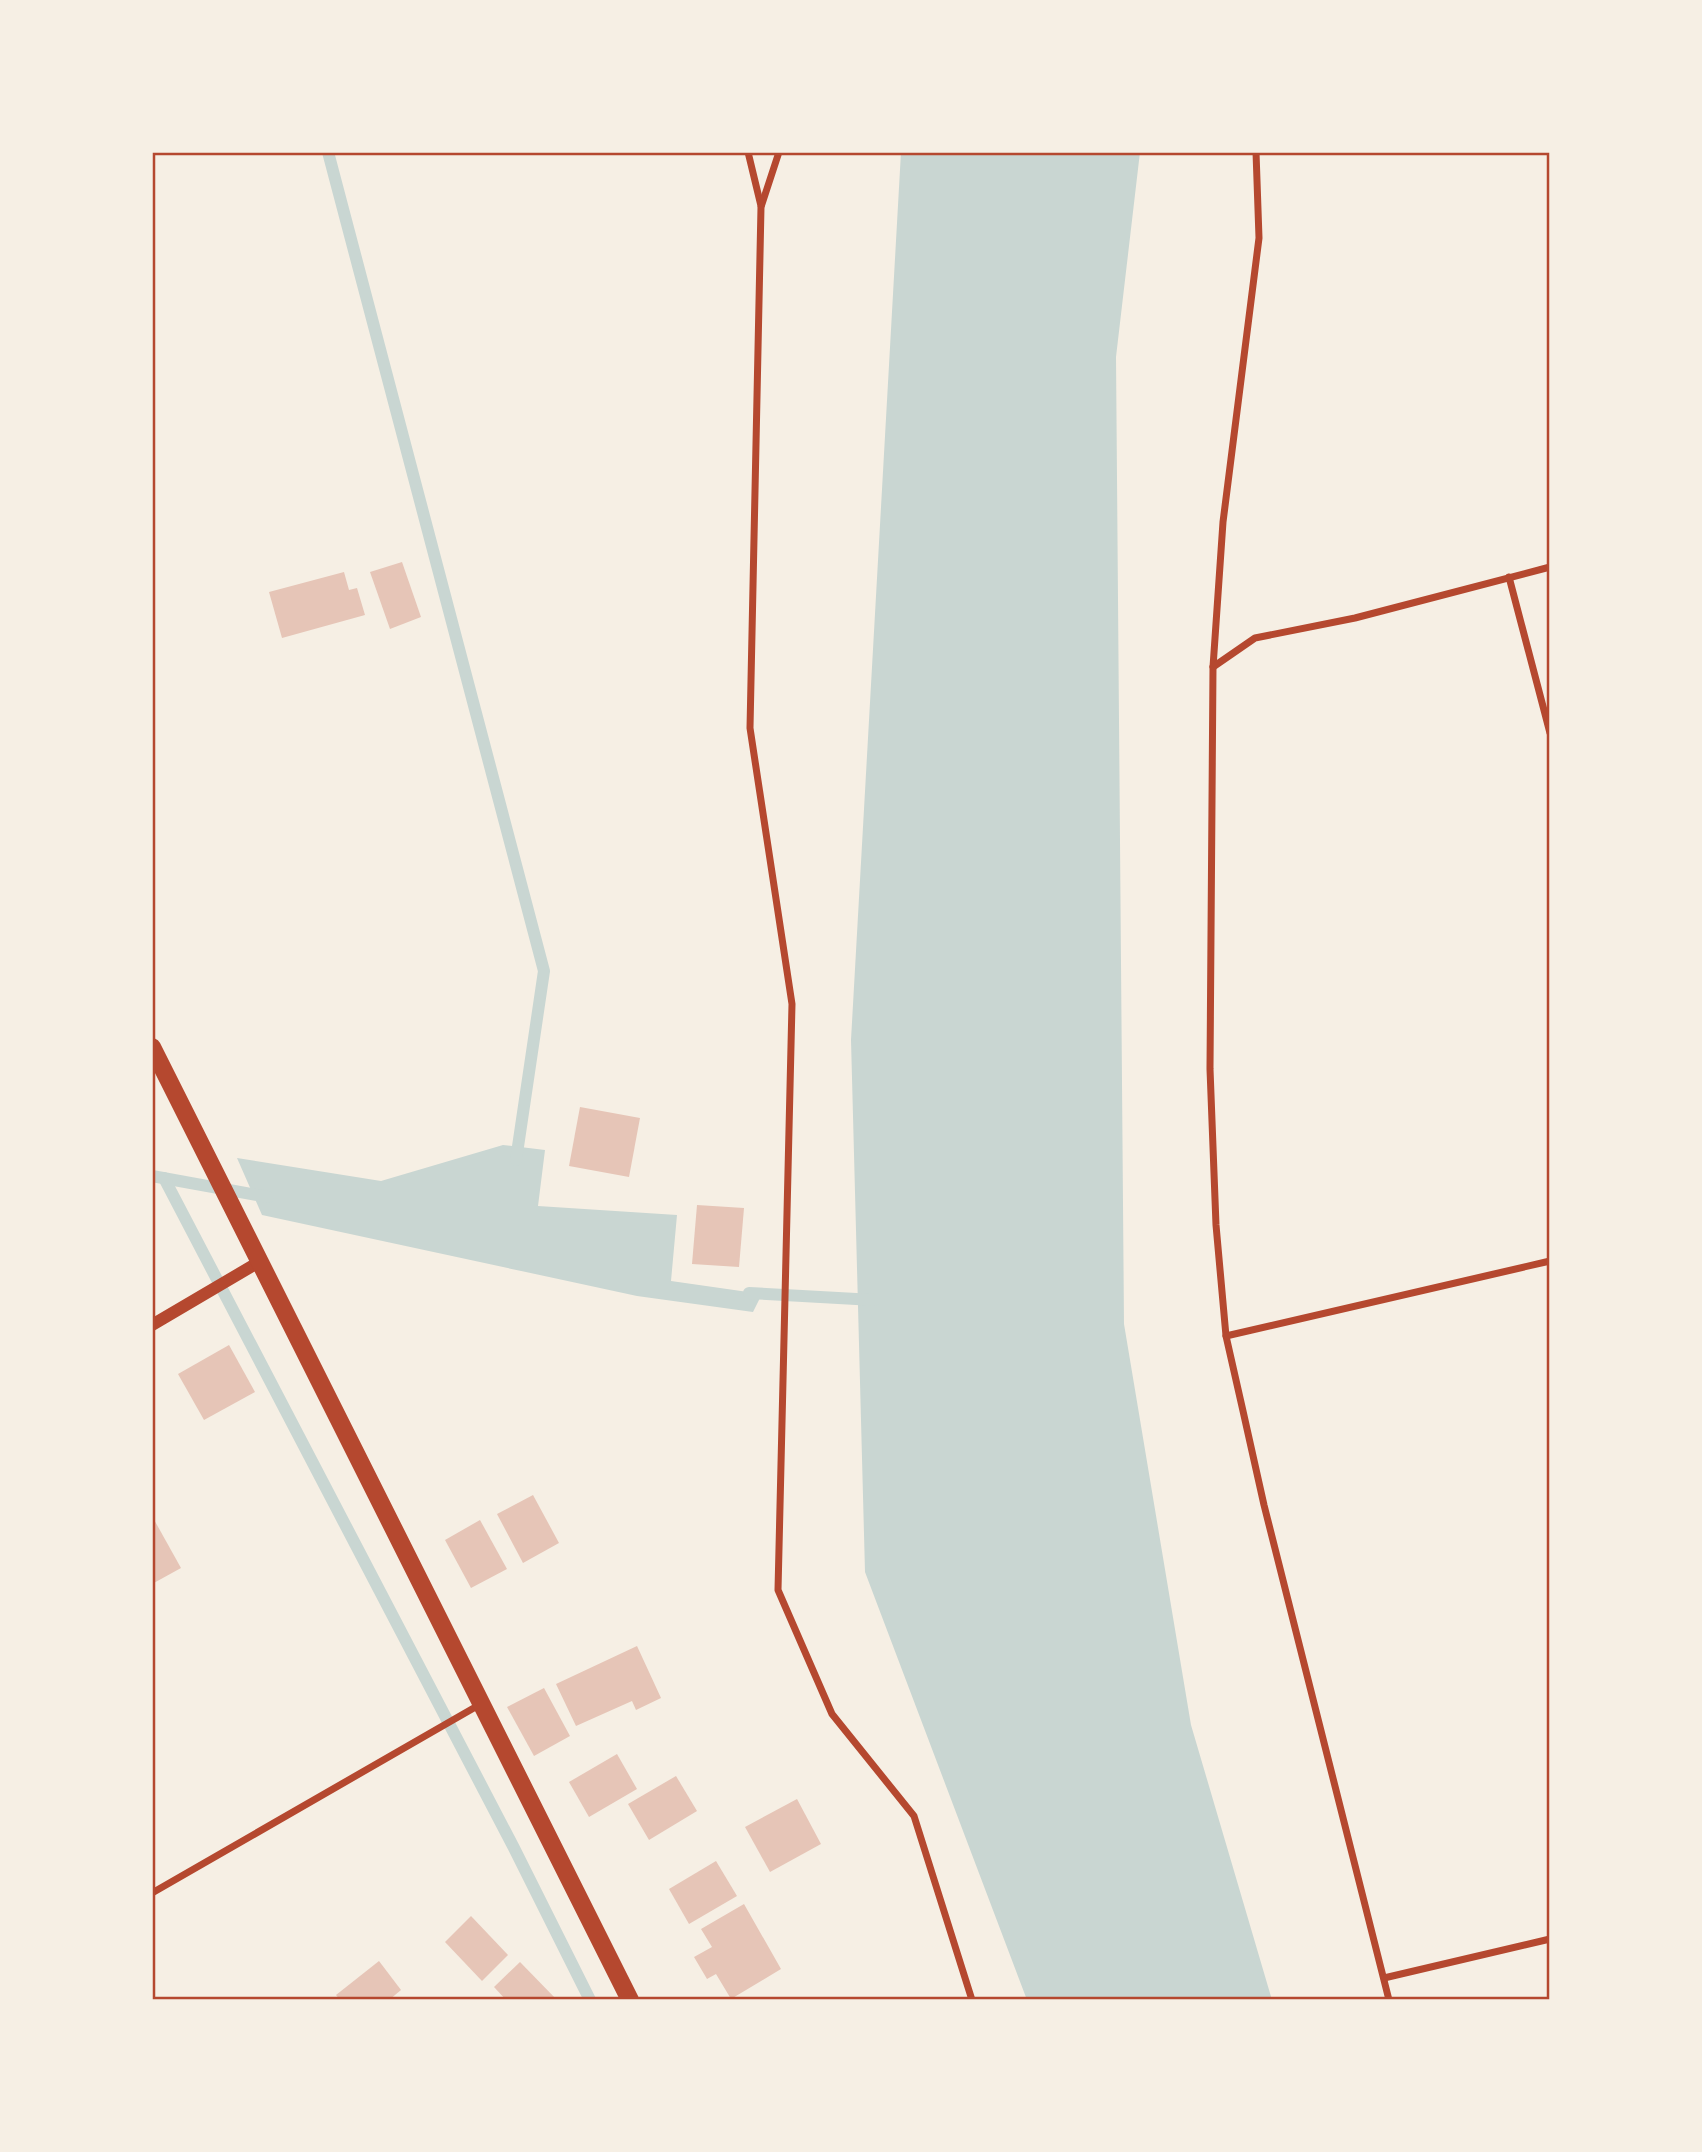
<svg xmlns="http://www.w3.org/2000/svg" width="1702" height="2152" viewBox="0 0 1702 2152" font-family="'Sofia Sans Condensed',sans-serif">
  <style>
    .water { fill: #c9d6d2 }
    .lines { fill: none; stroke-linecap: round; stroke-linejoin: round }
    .stream { stroke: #c9d6d2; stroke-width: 12 }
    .building { fill: #e6c5b7 }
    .minor { stroke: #b5482f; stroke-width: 7 }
    .tertiary { stroke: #b5482f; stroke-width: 12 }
    .primary { stroke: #b5482f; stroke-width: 18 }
    .neatline { fill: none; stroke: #b5482f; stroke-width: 2.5 }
  </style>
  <rect width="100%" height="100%" fill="#f6efe4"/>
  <g class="water">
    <polygon points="901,152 1140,152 1116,357 1124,1324 1191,1725 1272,2000 1027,2000 865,1572 851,1040"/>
    <polygon points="503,1145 545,1150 538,1206 677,1215 671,1281 762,1294 753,1312 637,1296 262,1215 237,1158 381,1181"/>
  </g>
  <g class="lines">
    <g class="stream">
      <polyline points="328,152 544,971 516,1160"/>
      <polyline points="152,1176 268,1197"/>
      <polyline points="164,1178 514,1848 590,2000"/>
      <polyline points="749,1293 874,1300"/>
    </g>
  </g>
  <g class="building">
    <polygon points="402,562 421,617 390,629 370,572"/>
    <polygon points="344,572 349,590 357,588 365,615 282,638 269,592"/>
    <polygon points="580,1107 640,1118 629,1177 569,1166"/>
    <polygon points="697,1205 744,1208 739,1267 692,1264"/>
    <polygon points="229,1345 255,1392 204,1420 178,1374"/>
    <polygon points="533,1495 559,1543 523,1563 497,1514"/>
    <polygon points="152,1516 181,1568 152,1584"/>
    <polygon points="480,1520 507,1569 471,1588 445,1540"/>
    <polygon points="637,1646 661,1698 636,1710 632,1701 576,1726 556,1684"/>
    <polygon points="544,1688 570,1736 534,1756 507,1707"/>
    <polygon points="617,1754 637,1789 589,1817 569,1782"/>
    <polygon points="676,1776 697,1811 649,1840 628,1804"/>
    <polygon points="797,1799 821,1844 770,1872 745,1827"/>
    <polygon points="716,1861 737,1896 689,1924 669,1889"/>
    <polygon points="744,1904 781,1969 731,1999 716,1974 707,1979 694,1957 712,1947 701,1929"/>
    <polygon points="471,1916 508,1955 482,1981 445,1942"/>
    <polygon points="379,1961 401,1990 389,2000 340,2000 336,1995"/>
    <polygon points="520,1962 557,2000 506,2000 494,1987"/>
  </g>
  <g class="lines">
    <g class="minor">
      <polyline points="748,152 761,206"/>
      <polyline points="779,152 761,207 750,728 792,1004 778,1590 832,1714 914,1816 972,2000"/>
      <polyline points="1256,152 1259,238 1223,522 1213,667 1210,1069 1216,1225 1226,1336 1243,1411 1264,1505 1389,2000"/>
      <polyline points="1509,577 1550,733"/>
      <polyline points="1213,667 1255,638 1355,618 1550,567"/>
      <polyline points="1226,1336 1550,1261"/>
      <polyline points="152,1893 479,1705"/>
      <polyline points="1384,1978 1550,1939"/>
    </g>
    <polyline class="tertiary" points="152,1325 259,1262"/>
    <polyline class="primary" points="152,1047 630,2000"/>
  </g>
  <rect width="1702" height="2152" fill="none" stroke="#f6efe4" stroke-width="308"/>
  <rect x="154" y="154" width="1394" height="1844" class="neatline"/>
</svg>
